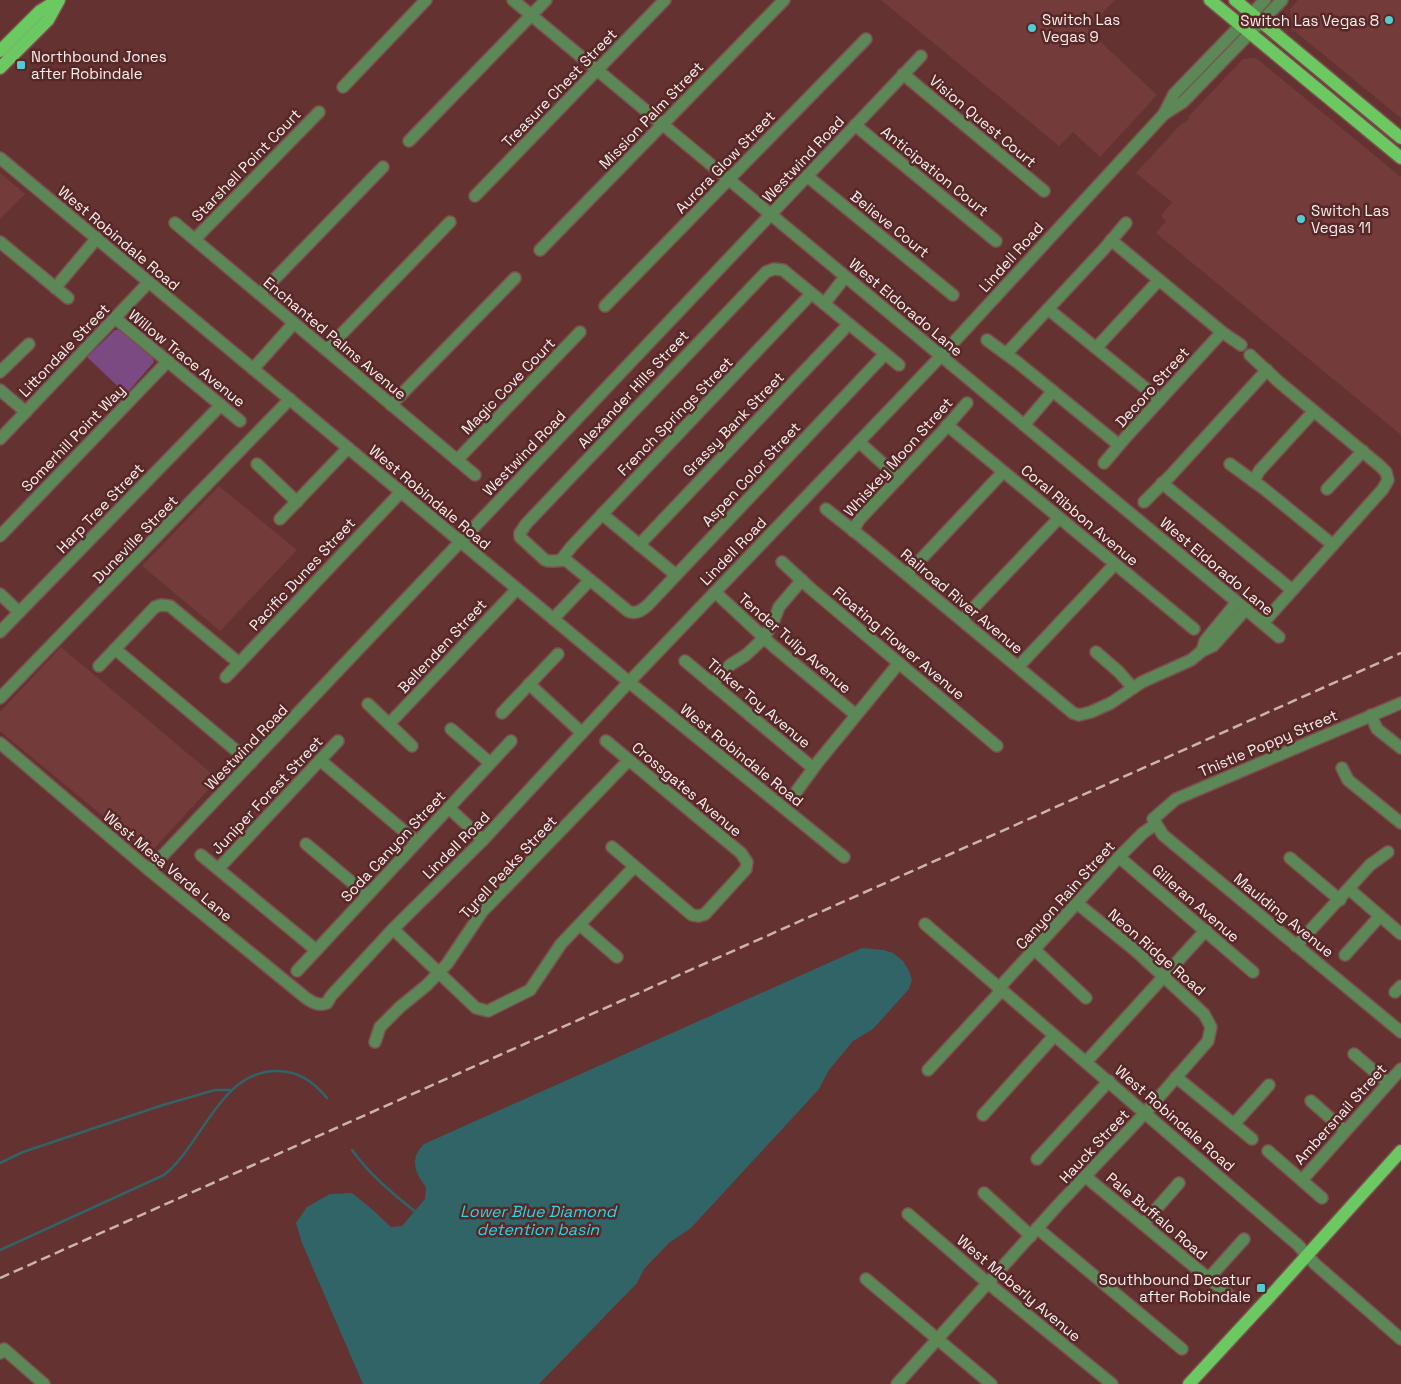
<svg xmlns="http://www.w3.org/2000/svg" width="1401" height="1384" viewBox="0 0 1401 1384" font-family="'Space Grotesk',sans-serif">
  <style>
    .built { fill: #743b3b }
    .green { fill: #7b4a83 }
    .water { fill: #316467 }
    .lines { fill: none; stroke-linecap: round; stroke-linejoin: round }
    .stream { stroke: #316467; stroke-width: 2.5 }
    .minor-casing { stroke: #7c504f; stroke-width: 14 }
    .major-casing { stroke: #7c504f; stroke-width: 15 }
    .minor { stroke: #5b8856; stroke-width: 11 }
    .major { stroke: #6cc961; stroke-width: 12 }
    .rail { stroke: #ccb3b2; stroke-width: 2.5; stroke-dasharray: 10 5; stroke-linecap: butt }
    .poi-dot { fill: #51ccd4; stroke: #582727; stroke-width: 2 }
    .labels { text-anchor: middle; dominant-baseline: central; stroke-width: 5; stroke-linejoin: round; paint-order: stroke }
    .poi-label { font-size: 15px; fill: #fbeeed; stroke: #582727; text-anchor: start }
    .street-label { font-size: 15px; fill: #fbeeed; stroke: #582727 }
    .water-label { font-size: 16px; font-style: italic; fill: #20dbe6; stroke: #582727 }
  </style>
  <rect width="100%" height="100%" fill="#643231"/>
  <g class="built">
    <polygon points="881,0 1115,0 1087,29 1157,95 1100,157 1073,132 1059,146"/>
    <polygon points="1298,0 1401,0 1401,118 1292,29 1290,9"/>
    <polygon points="1256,58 1401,177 1401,435 1156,233 1166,221 1161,216 1172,202 1136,173 1182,123 1184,124 1189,119 1188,117 1243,59"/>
    <polygon points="0,173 25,194 0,219"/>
    <polygon points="219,486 297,550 220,631 142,566"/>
    <polygon points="61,647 218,779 149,854 0,731 0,712"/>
  </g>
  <polygon class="green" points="115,330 119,330 152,357 154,362 126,394 87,357"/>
  <path class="water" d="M862,948L884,950L893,953L903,961L909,971L912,980L909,989L873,1029L853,1041L829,1070L819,1089L691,1228L669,1243L644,1269L637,1283L539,1384H363L302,1243L296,1223L307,1207L330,1194L352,1193L373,1210L391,1227L402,1226L425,1199L426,1187C415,1173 409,1159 424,1144Z"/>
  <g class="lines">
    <g class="stream">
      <path d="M352,1150C370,1175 393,1194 417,1213"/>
      <polyline points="0,1163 23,1152 163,1105 215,1090 231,1090"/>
      <path d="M0,1250L164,1175C203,1144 220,1070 278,1071C299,1071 314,1082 327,1098"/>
    </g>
    <g class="minor-casing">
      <g id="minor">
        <polyline points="513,0 1279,637"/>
        <polyline points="903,74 1044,191"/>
        <polyline points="343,87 426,0"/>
        <polyline points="1164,114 1174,94 1265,0"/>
        <polyline points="855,125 996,241"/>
        <polyline points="409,141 546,0"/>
        <polyline points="0,158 629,682 844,857"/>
        <polyline points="807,176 953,295"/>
        <polyline points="475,196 665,0"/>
        <polyline points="175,223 475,475"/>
        <polyline points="195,239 319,112"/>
        <polyline points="1111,240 1222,332 1241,345"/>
        <polyline points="0,242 68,298"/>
        <polyline points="540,250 784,0"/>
        <polyline points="55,288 97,238"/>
        <polyline points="260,294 383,167"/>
        <polyline points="824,304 845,277"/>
        <polyline points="605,306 866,39"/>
        <polyline points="1048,309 1160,400"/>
        <polyline points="115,318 240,421"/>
        <polyline points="987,340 1017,362 1119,445"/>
        <polyline points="1096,348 1159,280"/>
        <polyline points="326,350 450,222"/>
        <path d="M885,354L648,605C642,610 636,615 628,611L567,561C560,559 552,563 545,560L520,537V533L526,524L766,272L774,269L783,270L899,365"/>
        <polyline points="1006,354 1104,249 1126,223"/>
        <polyline points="1250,355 1279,382 1380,466 1386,472 1388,480 1383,489 1263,623"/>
        <polyline points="253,369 294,323"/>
        <polyline points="0,372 29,344"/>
        <polyline points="0,390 26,412"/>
        <polyline points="391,405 515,278"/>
        <polyline points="947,425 1194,629"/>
        <polyline points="1024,425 1053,391"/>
        <polyline points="0,439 149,282"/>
        <polyline points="859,442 899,478"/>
        <polyline points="457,460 580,332"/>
        <polyline points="1104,463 1126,437 1222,332"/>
        <polyline points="257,464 297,502"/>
        <polyline points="1230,464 1263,488 1333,545"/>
        <polyline points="1253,481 1260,470 1314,411"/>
        <polyline points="1162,483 1292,590"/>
        <polyline points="1327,489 1363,451"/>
        <polyline points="1144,502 1171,475 1267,370"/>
        <polyline points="826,509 864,539 1073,713 1079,715 1091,712 1111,703 1142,682 1191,660 1202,651 1213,646 1246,609"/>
        <polyline points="602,514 676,575"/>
        <polyline points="280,519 348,448"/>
        <polyline points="853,531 859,520 941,433 967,403"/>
        <polyline points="0,536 168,361"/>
        <polyline points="639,545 848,325"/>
        <polyline points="561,560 572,546 811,294"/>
        <polyline points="782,562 810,588 997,746"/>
        <polyline points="907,574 1003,472"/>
        <polyline points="715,592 773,646 856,715"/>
        <polyline points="0,594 19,612"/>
        <polyline points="553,619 590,580"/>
        <polyline points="962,620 1059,518"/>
        <polyline points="0,632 221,405"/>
        <polyline points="115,649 251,763"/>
        <polyline points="1202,651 1205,641 1237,602"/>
        <polyline points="1096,652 1119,672 1133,688"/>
        <polyline points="685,661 813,768"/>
        <polyline points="99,666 155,607 161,605 170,606 239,663"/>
        <polyline points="1018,667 1115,564"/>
        <polyline points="226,677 401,492"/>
        <polyline points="529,684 582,733"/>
        <polyline points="712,684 730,665 746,655 764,638 774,620 779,607 802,580"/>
        <polyline points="0,698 290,399"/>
        <polyline points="1401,703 1176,799 1153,819 1163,835 1401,1032"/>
        <polyline points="368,704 412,746"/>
        <polyline points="502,713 558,654"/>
        <polyline points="1371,715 1377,729 1401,748"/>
        <polyline points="389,724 517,589"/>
        <polyline points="451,729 490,763"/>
        <polyline points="606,741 741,853 747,862 746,869 705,914 699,916 692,915 612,847"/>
        <path d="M0,743L149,870L306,998C313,1003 319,1006 327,1003L331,996L393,929L483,840L629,682L941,356L1164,114L1183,102L1282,0"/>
        <polyline points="320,760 417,842"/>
        <polyline points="1342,768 1348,780 1401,823"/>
        <polyline points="796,792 818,762 899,663"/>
        <polyline points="449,808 483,840"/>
        <polyline points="306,844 367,895"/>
        <polyline points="201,855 316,950"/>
        <polyline points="1119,857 1253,972"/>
        <polyline points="1290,858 1340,900"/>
        <polyline points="218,869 338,741"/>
        <polyline points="149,870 921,56"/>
        <polyline points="1349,889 1401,934"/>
        <polyline points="925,924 1298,1245 1315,1264 1401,1339"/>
        <polyline points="580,925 617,957"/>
        <polyline points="393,929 476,1008 488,1011 530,990 561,944 634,867"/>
        <polyline points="1296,946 1370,865 1388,852"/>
        <polyline points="1035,950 1086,998"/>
        <polyline points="1345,955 1380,916"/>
        <polyline points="297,971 511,741"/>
        <polyline points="998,989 1119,857 1143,833 1156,824"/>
        <polyline points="1395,992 1401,986"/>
        <polyline points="375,1042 380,1027 400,1007 427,985 447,964 482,912 629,760"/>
        <polyline points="1354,1054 1388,1083"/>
        <polyline points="1086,1062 1206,930"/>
        <polyline points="928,1070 1001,991"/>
        <polyline points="1176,1077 1252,1139"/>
        <polyline points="1311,1101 1345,1131"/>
        <polyline points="983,1115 1054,1036"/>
        <polyline points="1234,1124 1269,1085"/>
        <polyline points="1268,1151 1322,1198"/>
        <polyline points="1037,1159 1109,1081"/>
        <polyline points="1086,1177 1231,1297"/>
        <polyline points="1302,1180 1401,1069"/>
        <polyline points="984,1193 1031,1236"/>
        <polyline points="908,1214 989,1284 1112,1384"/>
        <polyline points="1143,1224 1179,1183"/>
        <polyline points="1037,1228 1182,1349"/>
        <polyline points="1209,1278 1244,1239"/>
        <polyline points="866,1279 991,1384"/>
        <polyline points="0,1353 4,1349 44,1384"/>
        <polyline points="897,1384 1058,1205 1145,1113 1208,1041 1211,1027 1204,1014 1137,952 1078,904"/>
      </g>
    </g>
    <g class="major-casing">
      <g id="major">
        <polyline points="1210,0 1401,158"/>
        <polyline points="1235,0 1401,138"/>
        <polyline points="0,51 40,11 58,0"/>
        <polyline points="0,68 48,20 59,0"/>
        <polyline points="1189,1384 1274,1292 1401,1151"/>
      </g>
    </g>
    <use href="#minor" class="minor"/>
    <use href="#major" class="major"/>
    <polyline class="rail" points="0,1278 1401,653"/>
  </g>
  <g class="poi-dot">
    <circle cx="1389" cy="20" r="5"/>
    <circle cx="1032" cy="28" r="5"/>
    <rect x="16" y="60" width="10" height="10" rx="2.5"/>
    <circle cx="1301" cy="219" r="5"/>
    <rect x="1256" y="1283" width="10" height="10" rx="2.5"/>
  </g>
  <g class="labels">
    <g class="poi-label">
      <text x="1042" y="19">Switch Las<tspan x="1042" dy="17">Vegas 9</tspan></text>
      <text x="1379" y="20" text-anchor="end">Switch Las Vegas 8</text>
      <text x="31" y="56">Northbound Jones<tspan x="31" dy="17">after Robindale</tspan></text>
      <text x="1311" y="210">Switch Las<tspan x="1311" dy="17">Vegas 11</tspan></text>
      <text x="1251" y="1279" text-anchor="end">Southbound Decatur<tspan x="1251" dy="17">after Robindale</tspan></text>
    </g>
    <g class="street-label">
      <text transform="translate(559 88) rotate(-46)">Treasure Chest Street</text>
      <text transform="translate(651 115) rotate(-46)">Mission Palm Street</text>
      <text transform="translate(983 121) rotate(40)">Vision Quest Court</text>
      <text transform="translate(803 159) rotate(-47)">Westwind Road</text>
      <text transform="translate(725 162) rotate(-46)">Aurora Glow Street</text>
      <text transform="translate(246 165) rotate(-46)">Starshell Point Court</text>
      <text transform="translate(935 171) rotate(39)">Anticipation Court</text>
      <text transform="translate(890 224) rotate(39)">Believe Court</text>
      <text transform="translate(119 238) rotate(40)">West Robindale Road</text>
      <text transform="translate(1011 257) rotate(-48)">Lindell Road</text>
      <text transform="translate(906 307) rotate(40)">West Eldorado Lane</text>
      <text transform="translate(335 338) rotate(40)">Enchanted Palms Avenue</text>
      <text transform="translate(64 350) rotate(-46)">Littondale Street</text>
      <text transform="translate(187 358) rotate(39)">Willow Trace Avenue</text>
      <text transform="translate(508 386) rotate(-46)">Magic Cove Court</text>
      <text transform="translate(1152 387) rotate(-48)">Decoro Street</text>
      <text transform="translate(633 389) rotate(-47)">Alexander Hills Street</text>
      <text transform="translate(675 416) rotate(-46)">French Springs Street</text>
      <text transform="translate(733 424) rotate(-46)">Grassy Bank Street</text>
      <text transform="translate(73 438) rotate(-46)">Somerhill Point Way</text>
      <text transform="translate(524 453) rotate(-46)">Westwind Road</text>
      <text transform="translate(898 457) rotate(-48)">Whiskey Moon Street</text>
      <text transform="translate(751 474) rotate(-47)">Aspen Color Street</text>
      <text transform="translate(430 497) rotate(40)">West Robindale Road</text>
      <text transform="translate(100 508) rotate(-46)">Harp Tree Street</text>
      <text transform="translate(1080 515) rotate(40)">Coral Ribbon Avenue</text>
      <text transform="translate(135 539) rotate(-46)">Duneville Street</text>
      <text transform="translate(733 551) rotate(-46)">Lindell Road</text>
      <text transform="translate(1217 566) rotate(40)">West Eldorado Lane</text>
      <text transform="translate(302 574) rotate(-47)">Pacific Dunes Street</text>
      <text transform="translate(962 601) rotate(40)">Railroad River Avenue</text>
      <text transform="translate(795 643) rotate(41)">Tender Tulip Avenue</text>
      <text transform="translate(899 643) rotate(40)">Floating Flower Avenue</text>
      <text transform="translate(442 646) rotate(-47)">Bellenden Street</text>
      <text transform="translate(759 703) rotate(40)">Tinker Toy Avenue</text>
      <text transform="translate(1268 743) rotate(-23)">Thistle Poppy Street</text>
      <text transform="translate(246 747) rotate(-46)">Westwind Road</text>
      <text transform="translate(742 755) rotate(39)">West Robindale Road</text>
      <text transform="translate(687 789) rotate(40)">Crossgates Avenue</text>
      <text transform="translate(267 795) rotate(-47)">Juniper Forest Street</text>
      <text transform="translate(456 845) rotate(-45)">Lindell Road</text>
      <text transform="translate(393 846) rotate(-47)">Soda Canyon Street</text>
      <text transform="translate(168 866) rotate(40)">West Mesa Verde Lane</text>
      <text transform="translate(508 867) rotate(-47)">Tyrell Peaks Street</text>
      <text transform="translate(1065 895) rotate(-48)">Canyon Rain Street</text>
      <text transform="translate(1196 903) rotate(41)">Gilleran Avenue</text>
      <text transform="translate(1284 915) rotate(39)">Maulding Avenue</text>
      <text transform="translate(1157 952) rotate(41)">Neon Ridge Road</text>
      <text transform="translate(1340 1114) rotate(-48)">Ambersnail Street</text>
      <text transform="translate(1175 1118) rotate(41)">West Robindale Road</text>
      <text transform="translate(1094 1146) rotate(-47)">Hauck Street</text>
      <text transform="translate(1157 1216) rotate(40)">Pale Buffalo Road</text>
      <text transform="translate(1019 1288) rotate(40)">West Moberly Avenue</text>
    </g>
    <g class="water-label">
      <text x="538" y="1211">Lower Blue Diamond<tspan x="538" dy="18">detention basin</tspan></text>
    </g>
  </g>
</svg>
